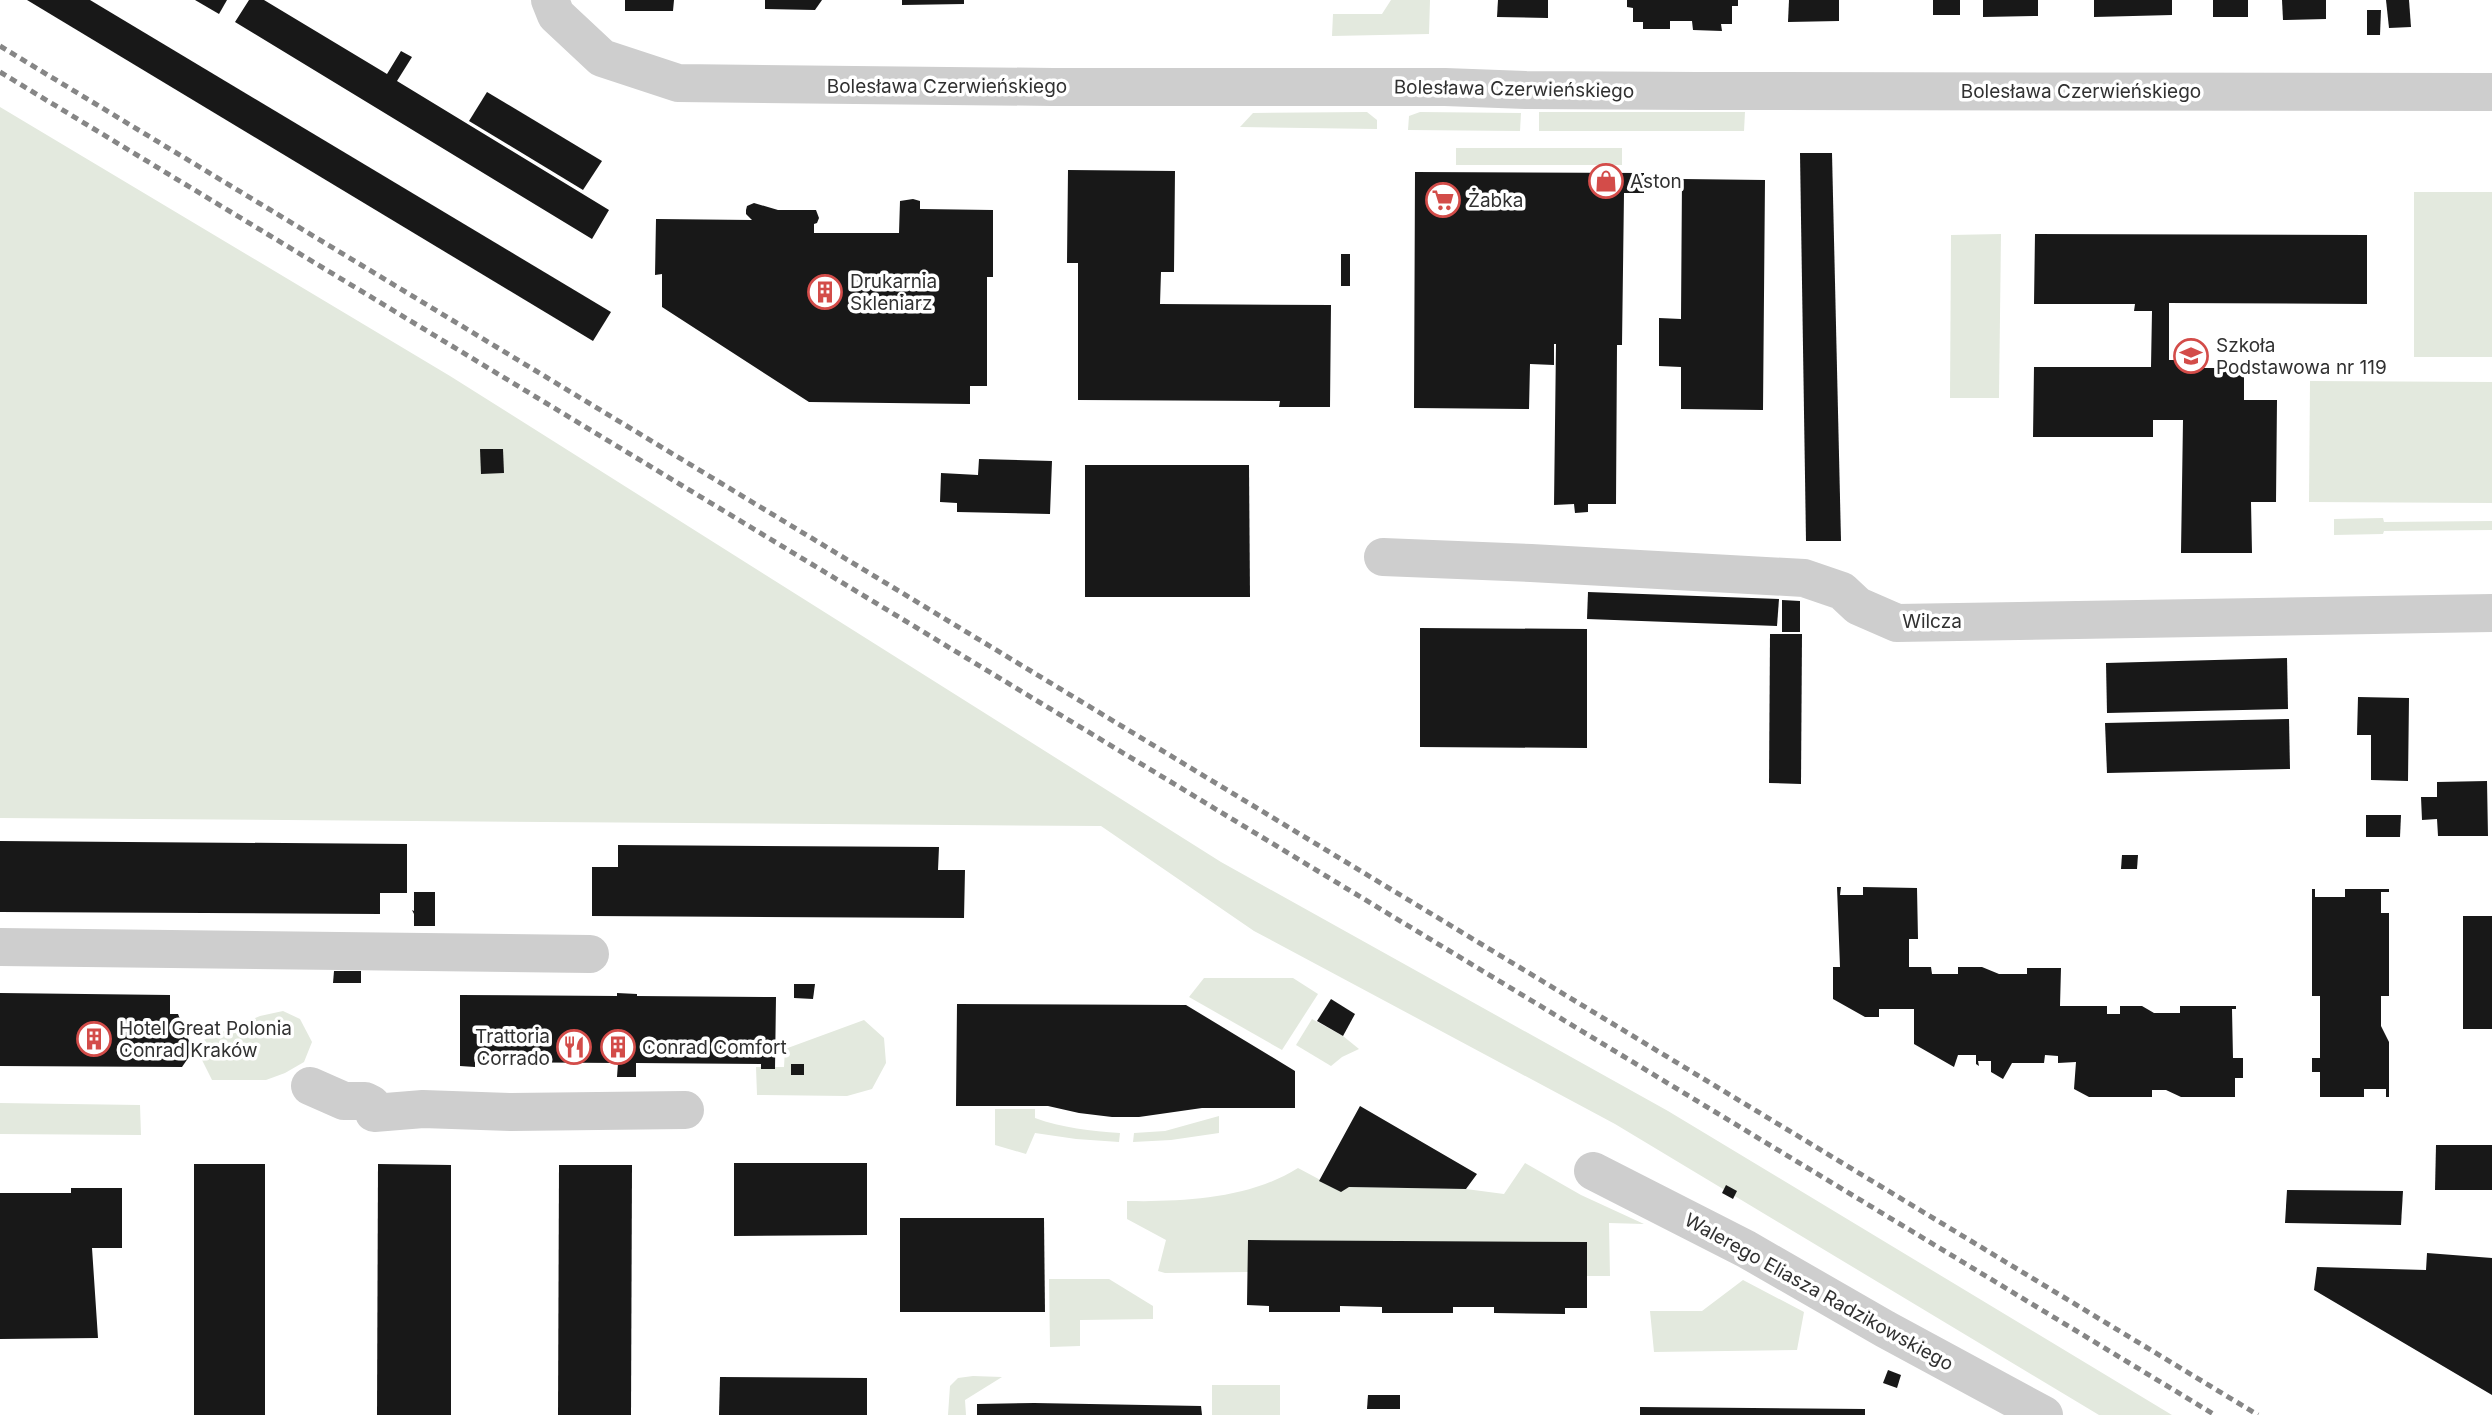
<svg xmlns="http://www.w3.org/2000/svg" width="2492" height="1415" viewBox="0 0 2492 1415" font-family="Inter,sans-serif">
  <style>
    .green { fill: #e3e9de }
    .building { fill: #181818 }
    .lines { fill: none; stroke-linecap: round; stroke-linejoin: round }
    .minor { stroke: #cecece; stroke-width: 38 }
    .rail { stroke: #868686; stroke-width: 5; stroke-dasharray: 7 5; stroke-linecap: butt }
    .labels { text-anchor: middle; dominant-baseline: central; stroke-width: 7; stroke-linejoin: round; paint-order: stroke }
    .street-label { font-size: 19px; fill: #313131; stroke: #fff }
    .poi-label { font-size: 19px; fill: #313131; stroke: #fff; text-anchor: start }
  </style>
  <rect width="100%" height="100%" fill="#fff"/>
  <g class="green">
    <polygon points="1391,0 1430,0 1429,34 1332,36 1333,14 1382,14"/>
    <polygon points="0,107 450,376 1221,862 1668,1111 2172,1415 2099,1415 1615,1124 1254,931 1101,826 0,818"/>
    <polygon points="1367,112 1377,120 1377,129 1240,127 1253,113"/>
    <polygon points="1420,112 1521,113 1520,131 1408,130 1409,116"/>
    <polygon points="1539,112 1745,112 1744,131 1539,131"/>
    <rect x="1456" y="148" width="166" height="17"/>
    <rect x="2414" y="192" width="78" height="165"/>
    <polygon points="2001,234 1999,398 1950,398 1951,235"/>
    <polygon points="2310,381 2492,382 2492,503 2309,502"/>
    <polygon points="2383,518 2384,522 2492,521 2492,530 2384,531 2383,534 2334,535 2334,519"/>
    <polygon points="1204,978 1293,978 1318,994 1282,1050 1189,997"/>
    <polygon points="283,1011 300,1019 312,1042 304,1062 285,1073 266,1080 212,1080 194,1044 260,1016"/>
    <polygon points="1312,1019 1343,1036 1359,1049 1342,1057 1331,1066 1296,1045"/>
    <polygon points="864,1020 884,1038 886,1063 872,1089 847,1096 757,1095 756,1067 784,1067 785,1049"/>
    <polygon points="0,1103 140,1105 141,1135 0,1134"/>
    <path d="M995,1109H1035V1118C1062,1128 1091,1131 1120,1133L1119,1142L1076,1139L1035,1133L1026,1154L995,1145Z"/>
    <polygon points="1219,1116 1219,1133 1171,1140 1133,1142 1134,1133 1165,1131"/>
    <path d="M1525,1163L1581,1195L1644,1224L1609,1223L1610,1276H1587V1242L1248,1272L1165,1273L1158,1271L1166,1240L1127,1219V1201C1183,1202 1249,1199 1298,1168L1341,1191L1349,1187L1466,1189L1504,1194Z"/>
    <polygon points="1049,1279 1109,1279 1153,1306 1153,1319 1080,1320 1080,1346 1050,1347"/>
    <polygon points="1743,1280 1804,1312 1797,1350 1654,1352 1650,1311 1702,1311"/>
    <polygon points="973,1376 1002,1377 965,1400 966,1415 948,1415 950,1386 958,1378"/>
    <rect x="1212" y="1385" width="68" height="30"/>
  </g>
  <g class="building">
    <polygon points="27,0 90,0 611,312 593,341"/>
    <polygon points="195,0 227,0 219,14"/>
    <polygon points="249,0 264,0 387,74 401,51 412,57 397,81 609,210 592,239 235,22"/>
    <polygon points="625,0 674,0 673,11 625,11"/>
    <polygon points="765,0 822,0 815,10 765,9"/>
    <polygon points="902,0 964,0 964,4 902,5"/>
    <polygon points="1498,0 1548,0 1548,18 1497,17"/>
    <polygon points="1627,0 1738,0 1738,6 1732,6 1732,24 1721,24 1722,31 1693,30 1692,21 1670,21 1670,29 1643,29 1643,22 1633,22 1633,8 1627,7"/>
    <polygon points="1789,0 1839,0 1839,21 1788,22"/>
    <rect x="1933" y="0" width="27" height="15"/>
    <polygon points="1983,0 2038,0 2038,16 1983,17"/>
    <polygon points="2094,0 2172,0 2172,15 2094,17"/>
    <rect x="2213" y="0" width="35" height="17"/>
    <polygon points="2282,0 2326,0 2326,19 2283,20"/>
    <polygon points="2386,0 2409,0 2411,27 2389,28"/>
    <polygon points="2367,10 2381,10 2380,35 2367,35"/>
    <polygon points="487,92 602,161 583,190 469,121"/>
    <polygon points="1800,153 1832,153 1841,541 1806,541"/>
    <polygon points="1068,170 1175,171 1174,272 1161,272 1160,304 1331,305 1330,407 1279,407 1280,401 1078,400 1078,263 1067,263"/>
    <polygon points="1415,172 1644,173 1644,193 1624,193 1622,345 1617,345 1616,504 1588,504 1588,512 1575,513 1574,504 1554,505 1556,344 1554,344 1554,365 1530,364 1529,409 1414,408"/>
    <polygon points="1682,179 1765,180 1763,410 1681,409 1681,367 1659,366 1659,318 1681,319"/>
    <polygon points="913,199 920,201 920,209 993,210 993,277 987,277 987,386 970,386 970,404 809,402 662,307 662,274 655,275 656,219 752,220 746,214 746,210 747,206 754,203 778,210 816,210 819,218 817,223 814,224 814,233 899,233 900,201"/>
    <polygon points="2035,234 2367,235 2367,304 2169,303 2169,360 2185,360 2185,368 2244,368 2244,400 2277,400 2276,502 2251,502 2252,553 2181,553 2183,420 2153,420 2153,437 2033,437 2034,367 2151,367 2152,311 2134,311 2135,304 2034,304"/>
    <rect x="1341" y="254" width="9" height="32"/>
    <polygon points="480,449 503,449 504,473 481,474"/>
    <polygon points="979,459 1052,461 1050,514 957,512 957,503 940,502 941,473 978,475"/>
    <polygon points="1085,465 1249,465 1250,597 1085,597"/>
    <polygon points="1588,592 1779,599 1777,626 1587,619"/>
    <polygon points="1782,600 1800,601 1800,632 1782,632"/>
    <polygon points="1420,628 1587,629 1587,748 1420,747"/>
    <polygon points="1770,634 1802,634 1801,784 1769,783"/>
    <polygon points="2287,658 2288,709 2107,713 2106,663"/>
    <polygon points="2358,697 2409,698 2408,781 2371,780 2371,735 2357,735"/>
    <polygon points="2289,719 2290,769 2107,773 2105,723"/>
    <polygon points="2487,781 2488,836 2438,836 2437,819 2422,820 2421,797 2437,797 2437,782"/>
    <polygon points="2366,815 2401,815 2400,837 2366,837"/>
    <polygon points="0,841 407,844 407,893 380,893 380,914 0,912"/>
    <polygon points="618,845 939,847 938,870 965,870 964,918 592,916 592,867 618,867"/>
    <polygon points="2122,855 2138,855 2137,869 2121,869"/>
    <polygon points="1837,887 1841,887 1840,895 1863,895 1863,887 1917,888 1918,939 1909,939 1909,967 1931,967 1932,974 1958,974 1958,967 1982,967 1999,974 2027,974 2027,968 2061,968 2060,1006 2107,1006 2107,1014 2120,1014 2120,1006 2142,1006 2154,1013 2180,1013 2180,1006 2236,1006 2236,1009 2232,1009 2233,1058 2243,1058 2243,1078 2235,1078 2235,1097 2181,1097 2166,1090 2152,1090 2152,1097 2089,1097 2074,1089 2076,1062 2058,1063 2058,1056 2045,1055 2044,1063 2012,1063 2003,1079 1991,1072 1991,1061 1978,1061 1979,1066 1976,1064 1976,1055 1958,1055 1954,1067 1914,1044 1914,1009 1879,1009 1879,1017 1865,1017 1833,999 1833,967 1840,967"/>
    <polygon points="2312,889 2315,889 2315,897 2345,897 2345,889 2389,889 2389,892 2381,892 2381,913 2389,913 2389,996 2381,996 2381,1026 2389,1042 2389,1097 2386,1097 2386,1089 2364,1089 2364,1097 2320,1097 2320,1072 2312,1072 2312,1058 2320,1058 2320,996 2312,996"/>
    <polygon points="414,892 435,892 435,926 414,926 414,914 412,910 414,911"/>
    <rect x="2463" y="916" width="29" height="113"/>
    <polygon points="334,971 361,971 361,983 333,983"/>
    <polygon points="794,984 815,984 813,999 794,998"/>
    <polygon points="0,993 170,995 170,1014 178,1014 193,1051 182,1067 0,1066"/>
    <polygon points="617,993 637,994 637,996 776,997 775,1069 761,1069 761,1064 636,1063 636,1077 617,1077 618,1063 475,1062 475,1067 460,1066 460,995 617,996"/>
    <polygon points="1331,999 1355,1014 1343,1036 1317,1021"/>
    <polygon points="957,1004 1186,1005 1295,1071 1295,1108 1202,1108 1139,1117 1112,1117 1079,1113 1048,1106 956,1106"/>
    <rect x="791" y="1064" width="13" height="11"/>
    <polygon points="1360,1106 1477,1174 1466,1189 1349,1187 1341,1192 1319,1181"/>
    <polygon points="2436,1145 2492,1145 2492,1190 2435,1190"/>
    <polygon points="734,1163 867,1163 867,1235 734,1236"/>
    <rect x="194" y="1164" width="71" height="251"/>
    <polygon points="378,1164 451,1165 451,1415 377,1415"/>
    <polygon points="559,1165 632,1165 631,1415 558,1415"/>
    <polygon points="1726,1185 1737,1191 1733,1199 1722,1193"/>
    <polygon points="71,1188 122,1188 122,1248 92,1248 98,1338 0,1339 0,1193 71,1193"/>
    <polygon points="2287,1190 2403,1191 2401,1225 2285,1223"/>
    <polygon points="900,1218 1044,1218 1045,1312 900,1312"/>
    <polygon points="1248,1240 1587,1242 1587,1308 1565,1308 1565,1314 1494,1313 1494,1307 1453,1307 1453,1313 1382,1313 1382,1307 1340,1306 1340,1312 1269,1312 1269,1306 1247,1305"/>
    <polygon points="2427,1253 2492,1258 2492,1395 2314,1290 2317,1267 2426,1270"/>
    <polygon points="1888,1370 1901,1375 1897,1388 1883,1383"/>
    <polygon points="720,1377 867,1378 867,1415 719,1415"/>
    <polygon points="1368,1395 1400,1395 1400,1409 1367,1409"/>
    <polygon points="1034,1403 1201,1406 1202,1415 977,1415 977,1404"/>
    <polygon points="1640,1407 1865,1409 1865,1415 1640,1415"/>
  </g>
  <g class="lines">
    <g class="minor">
      <polyline points="550,0 556,15 602,58 678,83 1053,87 1445,87 1526,90 1698,91 2492,92"/>
      <polyline points="1383,557 1531,563 1804,578 1842,591 1858,606 1897,623 2492,613"/>
      <polyline points="0,947 590,954"/>
      <polyline points="310,1086 344,1101 365,1101 371,1104 374,1113 423,1109 511,1112 685,1110"/>
      <polyline points="1593,1171 1746,1249 1885,1329 2044,1415"/>
    </g>
    <g class="rail">
      <polyline points="0,46 2258,1415"/>
      <polyline points="0,72 2215,1415"/>
    </g>
  </g>
  <defs>
    <g id="shop-ring" transform="scale(1.75)"><circle r="9.5" fill="#fff" stroke="#d34c49" stroke-width="1.5"/><path d="M-5-2.5h2.3a2.7 3.5 0 0 1 5.4 0H5L5.5 6h-11ZM-1.5-2.5h3a1.5 2.3 0 0 0-3 0Z" fill="#d34c49"/></g>
    <g id="supermarket-ring" transform="scale(1.75)"><circle r="9.5" fill="#fff" stroke="#d34c49" stroke-width="1.5"/><path d="M-6-5.5h2.5l.6 2H6L4.5 2H-2.5L-4.4-4H-6ZM-1.5 3.2a1.3 1.3 0 1 0 .1 0ZM3 3.2a1.3 1.3 0 1 0 .1 0Z" fill="#d34c49"/></g>
    <g id="building-ring" transform="scale(1.75)"><circle r="9.5" fill="#fff" stroke="#d34c49" stroke-width="1.5"/><path d="M-4-6H4V6H1V3H-1V6H-4ZM-2.5-4.3h1.7v1.8h-1.7ZM.8-4.3h1.7v1.8H.8ZM-2.5-1h1.7V.8h-1.7ZM.8-1h1.7V.8H.8Z" fill="#d34c49"/></g>
    <g id="school-ring" transform="scale(1.75)"><circle r="9.5" fill="#fff" stroke="#d34c49" stroke-width="1.5"/><path d="M0-5L7-2L0 1L-7-2ZM-4 1L0 2.5L4 1V4Q0 6-4 4Z" fill="#d34c49"/></g>
    <g id="restaurant-ring" transform="scale(1.75)"><circle r="9.5" fill="#fff" stroke="#d34c49" stroke-width="1.5"/><path d="M-5-6h1v4h1v-4h1v4h1v-4h1v5L-1.5 .5V6h-2V.5L-5-1ZM5-6V6H3V1.5H1.5Q1.5-4 5-6Z" fill="#d34c49"/></g>
  </defs>
  <g fill-rule="evenodd">
    <use href="#shop-ring" x="1606" y="181"/>
    <use href="#supermarket-ring" x="1443" y="200"/>
    <use href="#building-ring" x="825" y="292"/>
    <use href="#school-ring" x="2191" y="356"/>
    <use href="#building-ring" x="94" y="1039"/>
    <use href="#restaurant-ring" x="574" y="1047"/>
    <use href="#building-ring" x="618" y="1047"/>
  </g>
  <g class="labels">
    <g class="street-label">
      <text x="947" y="86">Bolesława Czerwieńskiego</text>
      <text transform="translate(1514 89) rotate(1)">Bolesława Czerwieńskiego</text>
      <text x="2081" y="91">Bolesława Czerwieńskiego</text>
      <text x="1932" y="621">Wilcza</text>
      <text transform="translate(1819 1292) rotate(29)">Walerego Eliasza Radzikowskiego</text>
    </g>
    <g class="poi-label">
      <text x="1630" y="181">Aston</text>
      <text x="1468" y="200">Żabka</text>
      <text x="850" y="281">Drukarnia<tspan x="850" dy="22">Skleniarz</tspan></text>
      <text x="2216" y="345">Szkoła<tspan x="2216" dy="22">Podstawowa nr 119</tspan></text>
      <text x="119" y="1028">Hotel Great Polonia<tspan x="119" dy="22">Conrad Kraków</tspan></text>
      <text x="550" y="1036" text-anchor="end">Trattoria<tspan x="550" dy="22">Corrado</tspan></text>
      <text x="642" y="1047">Conrad Comfort</text>
    </g>
  </g>
</svg>
